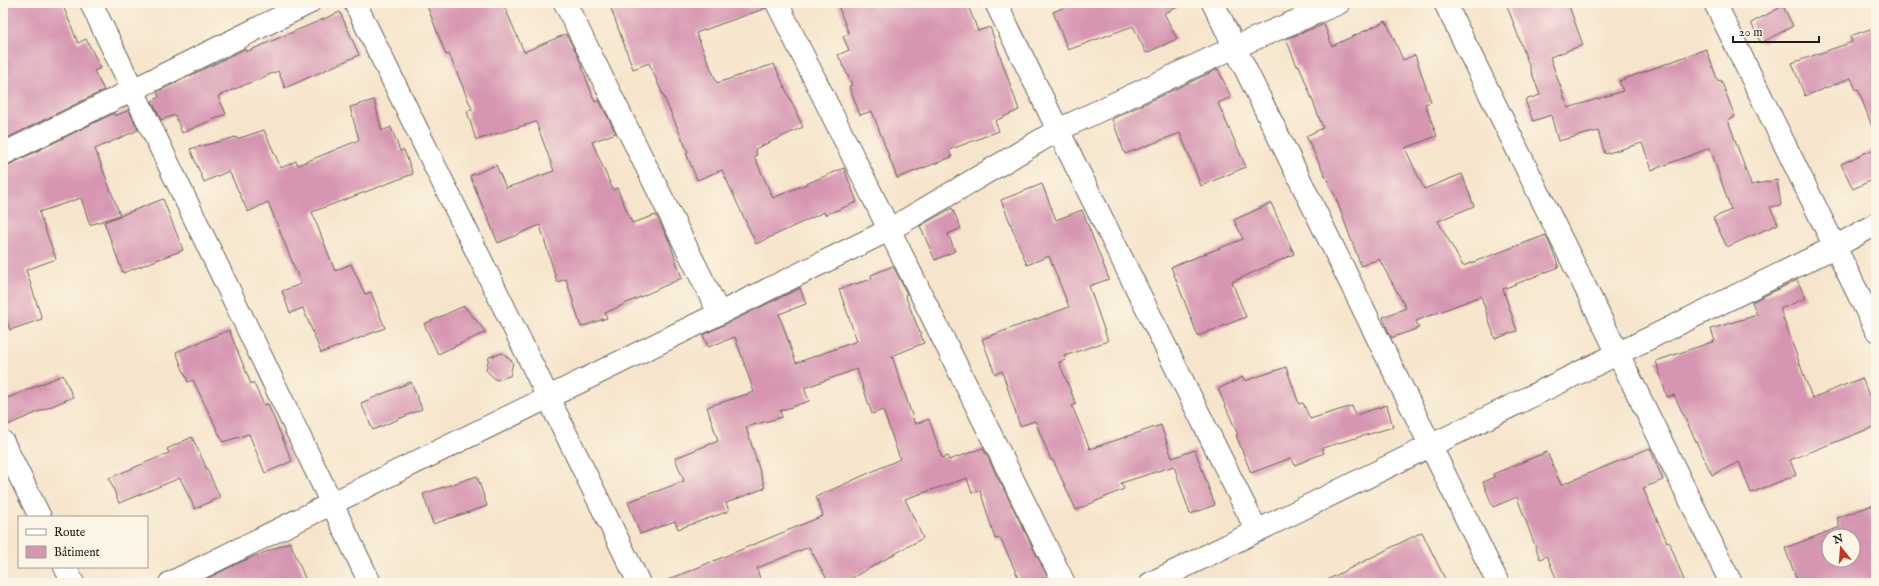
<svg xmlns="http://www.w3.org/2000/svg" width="1879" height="586" viewBox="0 0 1879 586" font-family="'IM FELL English',serif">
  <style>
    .building { fill: #d695b1; fill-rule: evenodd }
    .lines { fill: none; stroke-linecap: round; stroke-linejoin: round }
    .street-casing { stroke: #68625a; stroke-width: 24 }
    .street { stroke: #fff; stroke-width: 22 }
  </style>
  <rect width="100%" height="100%" fill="#fcf5e5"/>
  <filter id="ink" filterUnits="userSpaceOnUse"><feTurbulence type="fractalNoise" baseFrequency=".025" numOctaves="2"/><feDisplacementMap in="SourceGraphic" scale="8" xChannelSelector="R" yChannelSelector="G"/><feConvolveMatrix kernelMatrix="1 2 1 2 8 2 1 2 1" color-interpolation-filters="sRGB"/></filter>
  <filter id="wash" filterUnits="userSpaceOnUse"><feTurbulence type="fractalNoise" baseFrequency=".012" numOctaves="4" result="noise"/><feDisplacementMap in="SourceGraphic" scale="16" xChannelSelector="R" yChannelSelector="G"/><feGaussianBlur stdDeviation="0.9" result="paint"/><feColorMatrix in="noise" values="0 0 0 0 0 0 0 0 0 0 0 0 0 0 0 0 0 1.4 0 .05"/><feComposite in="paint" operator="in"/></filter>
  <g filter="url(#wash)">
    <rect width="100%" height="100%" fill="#f6e5cc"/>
    <g id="blocks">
      <g class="building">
        <polygon points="14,3 62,3 78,43 86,39 101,68 94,71 104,90 3,140 3,7"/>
        <polygon points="426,3 503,3 524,52 566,34 578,56 595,102 599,100 616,133 592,142 613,190 617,188 632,223 656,215 670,243 682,278 605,313 607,318 581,327 566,279 557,282 540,225 498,243 470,176 496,165 506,188 554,171 536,122 476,140 467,111 472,109 449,54 446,55"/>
        <polygon points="609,3 765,3 766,8 696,33 717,83 774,64 803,127 755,149 757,155 754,156 773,198 844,168 857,202 825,215 824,212 756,244 722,170 697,180 686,153 688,152 649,63 633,69"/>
        <polygon points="837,3 967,3 978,31 990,27 1019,110 995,121 999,131 949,150 952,157 897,178 872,111 860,115 849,86 852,85 838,55 849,50 843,37 849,34"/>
        <polygon points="1074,3 1187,3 1164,13 1177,39 1146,53 1133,26 1068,50 1053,12"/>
        <polygon points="1506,3 1568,3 1583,45 1550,57 1568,108 1623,91 1619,81 1706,49 1718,81 1721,80 1735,117 1728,120 1751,185 1777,180 1781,205 1770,207 1778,224 1727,247 1713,218 1731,210 1710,148 1652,170 1642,143 1605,154 1598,131 1558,141 1551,115 1533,121 1525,100 1540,95"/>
        <polygon points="1783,6 1793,26 1761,43 1751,23"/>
        <polygon points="340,12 359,55 285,88 278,71 218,96 226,114 182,133 175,115 161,120 152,101 159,97 157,92 245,49 246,52"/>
        <polygon points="1386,21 1403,60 1415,55 1431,102 1425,104 1437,136 1405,148 1424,189 1462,174 1474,206 1438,221 1463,266 1546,235 1551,247 1559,267 1503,289 1517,331 1495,339 1481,296 1416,321 1419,328 1391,338 1387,328 1383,317 1406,308 1379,259 1361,266 1335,196 1306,136 1323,128 1299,65 1297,66 1286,39 1324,24 1332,46"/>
        <polygon points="1876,27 1876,131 1874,132 1858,89 1856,90 1851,78 1805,96 1792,63 1852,42 1850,36"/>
        <polygon points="1218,69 1231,97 1218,103 1246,167 1201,186 1180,133 1125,154 1112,119"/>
        <polygon points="374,100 382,131 391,127 400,151 404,150 413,174 312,212 335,271 351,264 365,294 371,292 385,328 321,353 303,308 290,313 282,291 301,284 268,202 248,212 229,171 204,182 190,149 236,137 237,139 264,130 281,168 296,161 298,165 359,140 350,107"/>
        <polygon points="129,110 138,130 95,149 120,215 90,225 81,198 39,212 56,259 26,270 42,319 10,330 3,309 3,166 9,165 114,113 115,116"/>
        <polygon points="1876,148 1876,178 1853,189 1841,164"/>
        <polygon points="1042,184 1056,220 1082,210 1109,279 1089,286 1108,341 1064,356 1066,360 1059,362 1076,404 1072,406 1090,449 1161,425 1172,458 1195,450 1215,505 1190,514 1174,466 1121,483 1124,489 1076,510 1053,460 1051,460 1035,421 1020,426 1002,371 995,374 982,339 1069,307 1049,256 1027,265 1001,200"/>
        <polygon points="163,199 183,250 123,273 104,222"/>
        <polygon points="1271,203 1294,254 1232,282 1246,317 1198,336 1171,267 1243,239 1234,220"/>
        <polygon points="952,208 961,228 948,234 955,251 935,260 920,226"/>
        <polygon points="893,266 907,294 905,295 924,343 892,356 915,424 929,419 942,458 948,456 949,460 983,448 1047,576 1032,583 1021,583 1000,538 995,539 980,490 972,493 967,478 905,499 923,538 843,583 829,583 809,547 757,568 761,583 660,583 823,516 816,497 900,459 883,410 872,414 857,369 804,388 809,401 780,411 782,417 746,427 765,488 726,503 729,511 678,529 675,521 640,534 628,502 684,481 675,458 718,441 707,407 754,392 735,337 708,347 703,335 800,288 806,304 779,314 796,363 857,341 839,289 872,279 871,275"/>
        <polygon points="1797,280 1806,298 1780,309 1812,398 1862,378 1876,414 1876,426 1790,460 1796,475 1751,493 1739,462 1712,475 1674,395 1667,397 1656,361 1715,341 1711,329 1757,315 1752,302"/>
        <polygon points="464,306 486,332 438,354 424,324"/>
        <polygon points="229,330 251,384 253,382 264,405 268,404 292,461 265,473 249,434 223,442 193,380 188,382 176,352"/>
        <polygon points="503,353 513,362 510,376 496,380 486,370 489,357"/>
        <polygon points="1286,367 1299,404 1303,403 1310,419 1352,406 1355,415 1387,405 1393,427 1322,448 1324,453 1295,465 1291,458 1251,473 1236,435 1238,435 1218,389 1243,377 1245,381"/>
        <polygon points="63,375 73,397 3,427 3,400"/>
        <polygon points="411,382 422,409 373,430 361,403"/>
        <polygon points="192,437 220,497 195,509 180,478 119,503 109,478 169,453 167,449"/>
        <polygon points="1650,448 1663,480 1643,488 1667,542 1669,541 1685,583 1558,583 1547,556 1540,559 1517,497 1493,507 1483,482 1494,477 1493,474 1547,452 1561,485"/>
        <polygon points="477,476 487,506 433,524 423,494"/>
        <path d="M1876,504V583H1798L1785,548L1840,527L1837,518ZM1829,536H1853V560H1829Z"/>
        <polygon points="1422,532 1447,583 1321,583"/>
        <polygon points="290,542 307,583 198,583 236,564"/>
      </g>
    </g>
  </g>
  <g filter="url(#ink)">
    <use href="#blocks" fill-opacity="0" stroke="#68625a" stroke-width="1"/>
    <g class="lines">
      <g class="street-casing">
        <g id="street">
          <polyline points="91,3 370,583"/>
          <polyline points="355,3 639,583"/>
          <polyline points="565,3 719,313"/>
          <polyline points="777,3 1064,583"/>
          <polyline points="996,3 1058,130 1257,531"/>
          <polyline points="1213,3 1498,583"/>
          <polyline points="1445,3 1731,583"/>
          <polyline points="1715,3 1876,330"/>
          <polyline points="3,154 309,3"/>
          <polyline points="3,442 40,517"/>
          <polyline points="65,567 73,583"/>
          <polyline points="170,583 889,230 1058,130 1235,47 1339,3"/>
          <polyline points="1151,583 1835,247 1876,224"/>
        </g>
      </g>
      <use href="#street" class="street"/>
    </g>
  </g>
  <rect width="1879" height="586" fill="none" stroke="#fcf5e5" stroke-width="16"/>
  <rect x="18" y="516" width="130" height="52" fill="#fcf5e5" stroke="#a29e95"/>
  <rect x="26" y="529" width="20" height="6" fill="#ffffff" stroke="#a29e95"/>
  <text x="54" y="536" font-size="12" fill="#1c1c1c">Route</text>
  <rect x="26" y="546" width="20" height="12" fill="#d695b1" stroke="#a29e95"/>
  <text x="54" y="556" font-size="12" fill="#1c1c1c">Bâtiment</text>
  <g transform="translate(1841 548) rotate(343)"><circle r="19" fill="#fcf5e5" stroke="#a29e95"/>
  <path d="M0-3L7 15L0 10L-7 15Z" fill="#c8321e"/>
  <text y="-6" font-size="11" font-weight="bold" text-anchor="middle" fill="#1c1c1c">N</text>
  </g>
  <path d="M1733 36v6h86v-6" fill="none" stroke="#1c1c1c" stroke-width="2"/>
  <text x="1739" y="36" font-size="12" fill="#1c1c1c" stroke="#fcf5e5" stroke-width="3" paint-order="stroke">20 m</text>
</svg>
